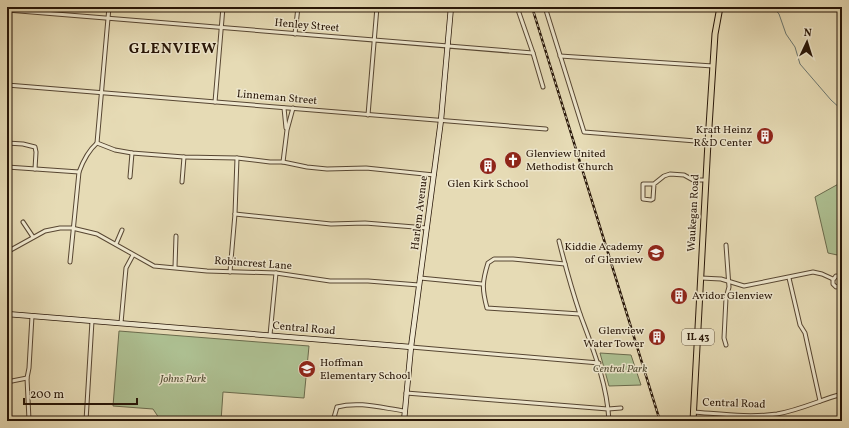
<svg xmlns="http://www.w3.org/2000/svg" width="849" height="428" viewBox="0 0 849 428" font-family="Vollkorn,serif">
  <style>
    .green { fill: #aec193; stroke: #6a6b4d }
    .lines { fill: none; stroke-linecap: round; stroke-linejoin: round }
    .stream { stroke: #6b7771; stroke-width: 1 }
    .minor-casing { stroke: #574632; stroke-width: 5 }
    .secondary-casing { stroke: #271507; stroke-width: 6 }
    .primary-casing { stroke: #271507; stroke-width: 7 }
    .minor { stroke: #efe8cf; stroke-width: 3 }
    .secondary { stroke: #efe8cf; stroke-width: 4.5 }
    .primary { stroke: #e6dbb5; stroke-width: 5 }
    .rail-casing { stroke: #271507; stroke-width: 2.5 }
    .rail { stroke: #efe8cf; stroke-width: 1; stroke-dasharray: 3; stroke-linecap: butt }
    .labels { text-anchor: middle; dominant-baseline: central; stroke-width: 3; stroke-linejoin: round; paint-order: stroke }
    .shield { fill: #efe8cf; stroke: #635443; stroke-width: 1 }
    .shield-label { font-size: 10px; font-weight: bold; fill: #271507 }
    .street-label { font-size: 11px; fill: #271507; stroke: #efe8cf }
    .poi-label { font-size: 11px; fill: #271507; stroke: #efe8cf; text-anchor: end }
    .park-label { font-size: 11px; font-style: italic; fill: #565138; stroke: #efe8cf }
    .district-label { font-size: 15px; font-weight: bold; letter-spacing: 1px; fill: #271507; stroke: #efe8cf }
  </style>
  <rect width="100%" height="100%" fill="#e6dbb5"/>
  <filter id="stains"><feTurbulence type="fractalNoise" baseFrequency=".005" numOctaves="4"/><feColorMatrix values="0 0 0 0 .2 0 0 0 0 .09 0 0 0 0 .02 0 0 0 .5 -.17"/></filter>
  <radialGradient id="worn" r=".72"><stop offset=".6" stop-color="#630" stop-opacity="0"/><stop offset="1" stop-color="#630" stop-opacity=".3"/></radialGradient>
  <g class="green">
    <polygon points="842,182 842,256 828,253 815,197"/>
    <polygon points="119,331 309,346 304,398 223,392 221,421 161,421 153,409 113,406"/>
    <polygon points="600,353 631,355 641,385 609,386"/>
  </g>
  <g class="lines">
    <polyline class="stream" points="773,7 779,14 786,34 795,47 800,64 831,100 842,110"/>
    <g class="minor-casing">
      <g id="minor">
        <polyline points="517,7 533,53 543,87"/>
        <polyline points="545,7 584,132 708,142"/>
        <polyline points="839,7 842,17"/>
        <polyline points="7,10 533,53"/>
        <polyline points="295,34 298,7"/>
        <polyline points="560,56 713,66"/>
        <polyline points="7,85 546,129"/>
        <polyline points="215,102 223,7"/>
        <polyline points="284,108 286,128"/>
        <polyline points="368,115 377,7"/>
        <polyline points="7,143 23,144 35,147 36,152 35,169"/>
        <polyline points="97,143 115,150 132,153 184,157 237,158 270,162 283,162 307,167 327,169 366,168 434,175"/>
        <polyline points="283,162 287,130 293,108"/>
        <polyline points="7,167 79,172"/>
        <polyline points="130,177 132,153"/>
        <polyline points="182,182 184,157"/>
        <polyline points="654,184 653,199 651,200 643,199 643,184 654,184 664,176 670,174 684,175 693,180 705,180"/>
        <polyline points="235,214 331,224 365,223 427,228"/>
        <polyline points="23,222 33,237"/>
        <path d="M559,241C565,265 572,290 580,314C593,349 607,383 609,421"/>
        <polyline points="116,244 122,230"/>
        <polyline points="7,252 45,231 60,228 72,228 97,234 154,266 207,271 276,273 330,281 368,281 419,285"/>
        <path d="M70,262L79,172C83,161 88,151 97,143L109,7"/>
        <path d="M565,264L513,259H494L488,263C482,282 482,289 487,308L580,314"/>
        <polyline points="175,267 176,236"/>
        <polyline points="230,272 235,214 237,158"/>
        <polyline points="842,277 836,276 833,280 833,284 836,287 842,285"/>
        <polyline points="420,278 482,284"/>
        <polyline points="701,278 721,279 744,286 813,272 822,274 833,279"/>
        <polyline points="789,278 800,325 805,333 820,401"/>
        <polyline points="121,323 126,268 133,255"/>
        <polyline points="270,335 276,273"/>
        <polyline points="726,345 724,338 726,298 729,287 726,245"/>
        <polyline points="411,347 599,363"/>
        <polyline points="7,382 27,378"/>
        <polyline points="406,393 608,409 621,408"/>
        <path d="M693,412C721,414 749,418 777,414C800,410 820,400 842,394"/>
        <polyline points="29,420 27,378 29,368 32,316"/>
        <polyline points="86,421 92,321"/>
        <path d="M333,421L337,407C359,401 382,408 405,411"/>
      </g>
    </g>
    <g class="secondary-casing">
      <g id="secondary">
        <polyline points="7,314 411,347"/>
        <polyline points="404,421 411,347 441,120 451,7"/>
      </g>
    </g>
    <g class="primary-casing">
      <polyline id="primary" points="693,421 708,142 715,34 720,7"/>
    </g>
    <use href="#minor" class="minor"/>
    <use href="#secondary" class="secondary"/>
    <use href="#primary" class="primary"/>
    <g class="rail-casing">
      <polyline id="rail" points="532,7 660,421"/>
    </g>
    <use href="#rail" class="rail"/>
  </g>
  <defs>
    <g id="building-disc" transform="scale(0.9)"><circle r="9.5" fill="#8f2418" stroke="#efe8cf"/><path d="M-4-6H4V6H1V3H-1V6H-4ZM-2.5-4.3h1.7v1.8h-1.7ZM.8-4.3h1.7v1.8H.8ZM-2.5-1h1.7V.8h-1.7ZM.8-1h1.7V.8H.8Z" fill="#fff"/></g>
    <g id="church-disc" transform="scale(0.9)"><circle r="9.5" fill="#8f2418" stroke="#efe8cf"/><path d="M-1.2-6h2.4v3.5h3.3v2.4h-3.3V6h-2.4V-.1h-3.3v-2.4h3.3Z" fill="#fff"/></g>
    <g id="school-disc" transform="scale(0.9)"><circle r="9.5" fill="#8f2418" stroke="#efe8cf"/><path d="M0-5L7-2L0 1L-7-2ZM-4 1L0 2.5L4 1V4Q0 6-4 4Z" fill="#fff"/></g>
  </defs>
  <g fill-rule="evenodd">
    <use href="#building-disc" x="765" y="136"/>
    <use href="#church-disc" x="513" y="160"/>
    <use href="#building-disc" x="488" y="166"/>
    <use href="#school-disc" x="656" y="253"/>
    <use href="#building-disc" x="679" y="296"/>
    <use href="#building-disc" x="657" y="337"/>
    <use href="#school-disc" x="307" y="369"/>
  </g>
  <g class="labels">
    <rect class="shield" x="682" y="329" width="32" height="16" rx="3"/>
    <g class="shield-label">
      <text x="698" y="337">IL 43</text>
    </g>
    <g class="street-label">
      <text transform="translate(307 26) rotate(5)">Henley Street</text>
      <text transform="translate(277 98) rotate(5)">Linneman Street</text>
      <text transform="translate(420 213) rotate(-83)">Harlem Avenue</text>
      <text transform="translate(694 213) rotate(-87)">Waukegan Road</text>
      <text transform="translate(253 264) rotate(4)">Robincrest Lane</text>
      <text transform="translate(304 329) rotate(5)">Central Road</text>
      <text transform="translate(734 404) rotate(2)">Central Road</text>
    </g>
    <g class="poi-label">
      <text x="752" y="130">Kraft Heinz<tspan x="752" dy="13">R&amp;D Center</tspan></text>
      <text x="526" y="154" text-anchor="start">Glenview United<tspan x="526" dy="13">Methodist Church</tspan></text>
      <text x="488" y="184" text-anchor="middle">Glen Kirk School</text>
      <text x="643" y="247">Kiddie Academy<tspan x="643" dy="13">of Glenview</tspan></text>
      <text x="692" y="296" text-anchor="start">Avidor Glenview</text>
      <text x="644" y="331">Glenview<tspan x="644" dy="13">Water Tower</tspan></text>
      <text x="320" y="363" text-anchor="start">Hoffman<tspan x="320" dy="13">Elementary School</tspan></text>
    </g>
    <g class="park-label">
      <text x="620" y="369">Central Park</text>
      <text x="183" y="379">Johns Park</text>
    </g>
    <g class="district-label">
      <text x="173" y="49">GLENVIEW</text>
    </g>
  </g>
  <rect width="849" height="428" fill="none" stroke="#e6dbb5" stroke-width="24"/>
  <rect x="8" y="8" width="833" height="412" fill="none" stroke="#271507" stroke-width="2"/>
  <rect x="12" y="12" width="825" height="404" fill="none" stroke="#271507"/>
  <g transform="translate(807 42) rotate(4)" stroke="#efe8cf" stroke-width="3" paint-order="stroke">
  <path d="M0-3L7 15L0 10L-7 15Z" fill="#271507"/>
  <text y="-6" font-size="11" font-weight="bold" text-anchor="middle" fill="#271507">N</text>
  </g>
  <path d="M24 398v6h113v-6" fill="none" stroke="#271507" stroke-width="2"/>
  <text x="30" y="398" font-size="12" fill="#271507" stroke="#efe8cf" stroke-width="3" paint-order="stroke">200 m</text>
  <rect width="100%" height="100%" filter="url(#stains)"/>
  <rect width="100%" height="100%" fill="url(#worn)"/>
</svg>
